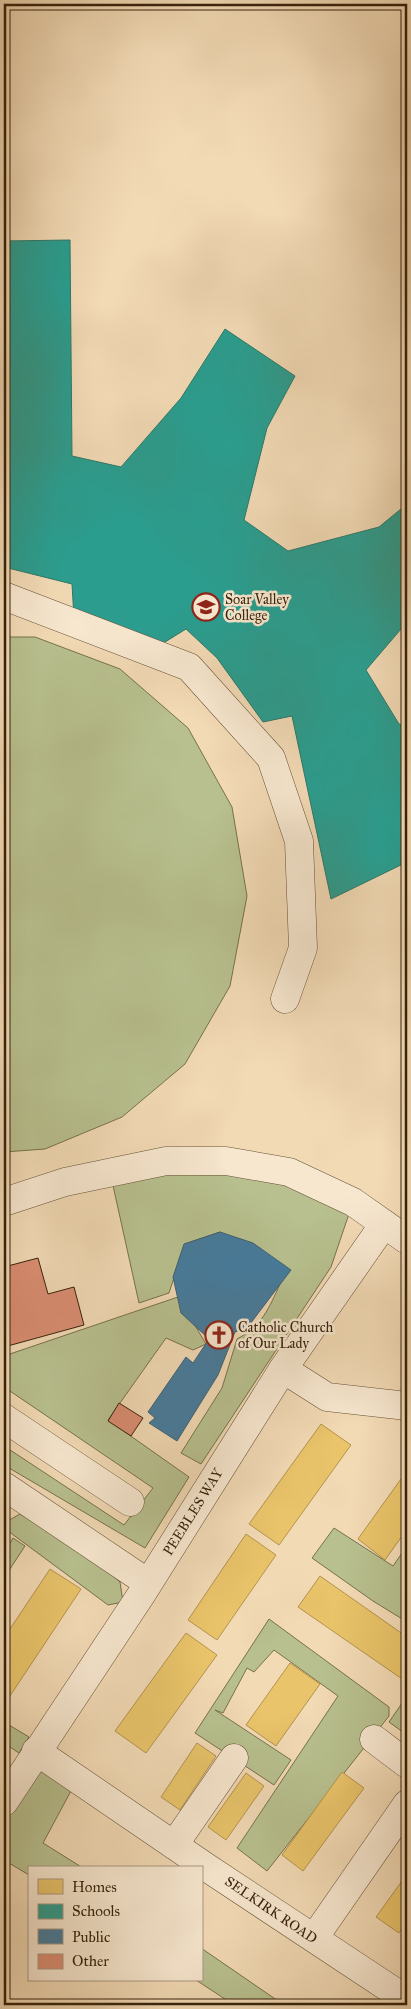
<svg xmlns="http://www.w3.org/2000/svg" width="411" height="2009" viewBox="0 0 411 2009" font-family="'IM FELL Great Primer',serif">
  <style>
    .green { fill: #b8c08f; stroke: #77714c }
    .homes { fill: #e9c46a; stroke: #b3934d }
    .schools { fill: #2a9d8f; stroke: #2e7867 }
    .public { fill: #457b9d; stroke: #406071 }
    .building { fill: #da8d72; stroke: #36220a }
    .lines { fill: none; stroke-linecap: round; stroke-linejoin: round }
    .minor-casing { stroke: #655035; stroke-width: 29 }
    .minor { stroke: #f7e7cf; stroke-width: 28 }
    .labels { text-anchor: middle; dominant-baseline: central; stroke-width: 5; stroke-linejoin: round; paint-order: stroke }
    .poi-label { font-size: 14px; fill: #36220a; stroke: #f7e7cf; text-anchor: start }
    .street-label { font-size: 14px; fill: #36220a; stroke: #f7e7cf }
  </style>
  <rect width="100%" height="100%" fill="#f2dab5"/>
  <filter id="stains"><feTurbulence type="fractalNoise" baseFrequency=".004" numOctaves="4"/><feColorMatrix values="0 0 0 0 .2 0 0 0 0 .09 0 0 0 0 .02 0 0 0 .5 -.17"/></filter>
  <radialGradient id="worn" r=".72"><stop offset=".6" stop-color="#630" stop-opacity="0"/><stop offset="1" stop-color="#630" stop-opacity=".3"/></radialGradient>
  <g class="green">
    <polygon points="4,637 35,637 120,669 188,728 232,807 247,896 230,986 185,1064 122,1117 45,1149 4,1152"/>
    <path d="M226,1161L353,1202L331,1267L201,1464L181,1453L222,1388L237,1339C262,1326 269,1308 280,1284L258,1250L220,1232L185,1244L169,1293L139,1303L110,1172Z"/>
    <polygon points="178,1297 206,1344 193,1350 166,1338 108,1420 189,1477 145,1548 4,1465 4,1446 124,1525 153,1488 4,1387 4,1356"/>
    <polygon points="20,1514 94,1559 120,1582 123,1602 108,1605 4,1528 4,1523"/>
    <polygon points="334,1528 393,1566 407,1546 407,1622 373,1601 312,1558"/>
    <polygon points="13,1538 25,1546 4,1578 4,1553"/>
    <polygon points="269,1619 389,1707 389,1716 267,1871 237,1848 338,1696 274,1650 254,1672 247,1668 223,1713 215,1710 291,1760 274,1785 195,1733"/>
    <polygon points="407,1696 407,1735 389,1722"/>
    <polygon points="4,1722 29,1737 19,1753 4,1743"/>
    <polygon points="37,1768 72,1789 43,1843 83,1868 29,1868 29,1875 4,1860 4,1819"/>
    <polygon points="201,1948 284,2005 234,2005 196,1980 201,1980"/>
  </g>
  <g class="homes">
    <polygon points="321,1424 351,1445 279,1545 249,1524"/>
    <polygon points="401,1479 407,1484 407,1529 385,1560 358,1539"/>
    <polygon points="246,1534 276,1555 217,1640 188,1620"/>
    <polygon points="50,1569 81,1589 4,1705 4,1638"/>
    <polygon points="320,1576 407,1637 407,1677 405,1681 298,1607"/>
    <polygon points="186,1633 217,1655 146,1753 115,1731"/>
    <polygon points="290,1663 320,1684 276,1746 246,1725"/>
    <polygon points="197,1743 216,1756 180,1810 161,1797"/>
    <polygon points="342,1772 364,1788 303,1871 282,1855"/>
    <polygon points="246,1773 264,1786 226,1840 208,1827"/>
    <polygon points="407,1874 407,1921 399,1933 376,1917"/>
  </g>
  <polygon class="schools" points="70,240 72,456 121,467 181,398 225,329 295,376 267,428 244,520 288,551 379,527 407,504 407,622 366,670 399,724 407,726 407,862 331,899 292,716 263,722 217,658 186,629 157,647 74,618 72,584 4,567 4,241"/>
  <polygon class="public" points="220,1232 253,1243 291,1270 247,1328 235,1332 218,1375 177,1441 149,1423 155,1418 148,1412 186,1357 193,1363 209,1339 181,1313 173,1277 184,1244"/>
  <g class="building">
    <polygon points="38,1258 48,1294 74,1287 84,1325 4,1347 4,1267"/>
    <polygon points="119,1403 143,1418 131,1436 108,1421"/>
  </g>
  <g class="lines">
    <g class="minor-casing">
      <g id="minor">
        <polyline points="4,596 189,667 271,758 299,841 303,948 285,999"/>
        <polyline points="4,1202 65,1182 166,1161 226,1161 289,1172 353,1202 407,1240"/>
        <polyline points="283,1369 327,1397 407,1406"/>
        <polyline points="4,1418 130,1502"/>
        <polyline points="4,1486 148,1583"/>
        <polyline points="374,1739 407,1764"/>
        <polyline points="36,1751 206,1867 407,2000"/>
        <polyline points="4,1802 141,1595 283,1369 384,1224"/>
        <polyline points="174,1845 234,1758"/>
        <polyline points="314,1938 407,1804"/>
      </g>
    </g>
    <use href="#minor" class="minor"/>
  </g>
  <defs>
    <g id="school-ring" transform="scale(1.4375)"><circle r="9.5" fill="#f7e7cf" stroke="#8f2418" stroke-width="1.5"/><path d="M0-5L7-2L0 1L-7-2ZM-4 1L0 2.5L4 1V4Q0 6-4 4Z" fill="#8f2418"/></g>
    <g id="church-ring" transform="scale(1.4375)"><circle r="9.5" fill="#f7e7cf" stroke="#8f2418" stroke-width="1.5"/><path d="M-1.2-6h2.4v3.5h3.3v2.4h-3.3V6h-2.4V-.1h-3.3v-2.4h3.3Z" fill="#8f2418"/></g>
  </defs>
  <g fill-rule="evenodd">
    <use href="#school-ring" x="206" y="607"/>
    <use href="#church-ring" x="219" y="1335"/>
  </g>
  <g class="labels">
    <g class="poi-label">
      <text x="225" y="599">Soar Valley<tspan x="225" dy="16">College</tspan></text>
      <text x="238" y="1327">Catholic Church<tspan x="238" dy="16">of Our Lady</tspan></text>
    </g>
    <g class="street-label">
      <text transform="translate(193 1512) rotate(-58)">PEEBLES WAY</text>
      <text transform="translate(271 1910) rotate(34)">SELKIRK ROAD</text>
    </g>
  </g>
  <rect width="411" height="2009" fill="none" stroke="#f2dab5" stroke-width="20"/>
  <rect x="5" y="5" width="401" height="1999" fill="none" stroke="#36220a" stroke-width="2.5"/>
  <rect x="10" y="10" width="391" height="1989" fill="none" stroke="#36220a"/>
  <rect x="28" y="1866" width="175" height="115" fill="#f7e7cf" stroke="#aa9880"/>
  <rect x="38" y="1879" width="25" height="15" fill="#e9c46a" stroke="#aa9880"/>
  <text x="72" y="1892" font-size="15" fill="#36220a">Homes</text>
  <rect x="38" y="1904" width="25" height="15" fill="#2a9d8f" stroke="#aa9880"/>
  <text x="72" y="1916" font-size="15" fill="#36220a">Schools</text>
  <rect x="38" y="1929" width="25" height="15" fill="#457b9d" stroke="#aa9880"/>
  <text x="72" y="1942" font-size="15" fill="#36220a">Public</text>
  <rect x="38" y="1954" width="25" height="15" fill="#da8d72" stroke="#aa9880"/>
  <text x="72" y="1966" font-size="15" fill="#36220a">Other</text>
  <rect width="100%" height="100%" filter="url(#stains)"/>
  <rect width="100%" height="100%" fill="url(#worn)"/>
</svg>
